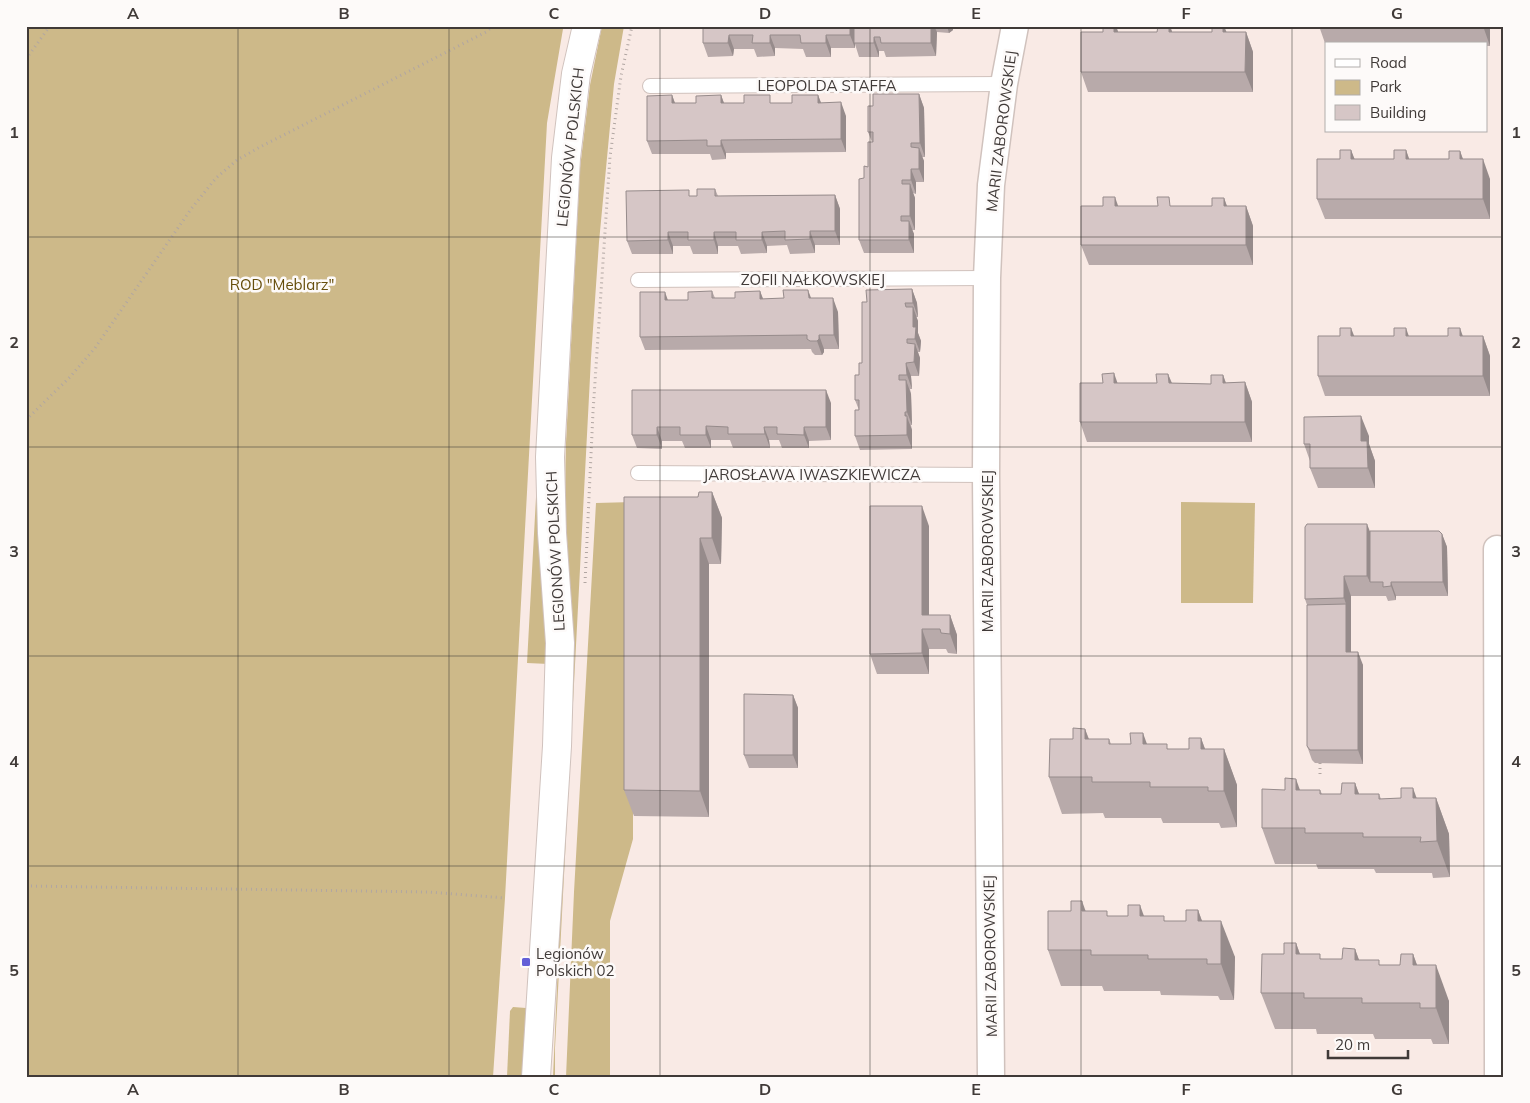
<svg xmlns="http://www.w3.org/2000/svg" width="1530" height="1103" viewBox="0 0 1530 1103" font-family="Mulish,sans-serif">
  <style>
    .green { fill: #cdb989 }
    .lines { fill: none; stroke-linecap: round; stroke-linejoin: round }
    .lane-casing { stroke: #d0c2bd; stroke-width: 16 }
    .street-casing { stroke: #d0c2bd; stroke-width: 29 }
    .secondary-casing { stroke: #d0c2bd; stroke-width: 30 }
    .path { stroke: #b1a6a2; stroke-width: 3; stroke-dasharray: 1 4; stroke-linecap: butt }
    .lane { stroke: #fff; stroke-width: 14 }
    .street { stroke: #fff; stroke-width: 26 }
    .secondary { stroke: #fff; stroke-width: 28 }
    .wall { fill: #b8aaaa }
    .shaded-wall { fill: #968b8b }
    .building { fill: #d6c6c6; stroke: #968b8b }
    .grid { fill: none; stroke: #403a38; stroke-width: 1; stroke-opacity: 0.55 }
    .poi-dot { fill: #635fd7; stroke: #fdfaf9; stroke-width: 2 }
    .labels { text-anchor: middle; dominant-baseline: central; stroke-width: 5; stroke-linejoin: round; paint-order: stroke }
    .street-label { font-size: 15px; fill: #403a38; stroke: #fdfaf9 }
    .park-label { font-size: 15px; fill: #664e0c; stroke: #fdfaf9 }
    .poi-label { font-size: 15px; fill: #403a38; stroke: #fdfaf9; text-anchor: start }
    .neatline { fill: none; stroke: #403a38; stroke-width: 2 }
    .grid-label { font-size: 16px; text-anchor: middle; font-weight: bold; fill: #403a38 }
  </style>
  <rect width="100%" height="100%" fill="#f9eae5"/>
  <g class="green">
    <polygon points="26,26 556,26 563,29 547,123 505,898 493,1077 26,1077"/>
    <path d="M602,26H624L614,84L599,242L591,358L555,1048V1077H553L573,626C572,597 568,569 567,540C565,508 565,475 566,443L580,168L590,85Z"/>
    <polygon points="537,479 538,500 549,664 527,663"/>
    <polygon points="633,502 633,839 610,921 610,1077 566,1077 574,892 596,503"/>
    <polygon points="1181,502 1255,503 1253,603 1181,603"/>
    <polygon points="513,1007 526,1008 522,1077 507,1077 510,1011"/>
  </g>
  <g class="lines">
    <g class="lane-casing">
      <g id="lane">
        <polyline points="650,86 1004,84"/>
        <polyline points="638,280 987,278"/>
        <polyline points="638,473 986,475"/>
      </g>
    </g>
    <g class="street-casing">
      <g id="street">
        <polyline points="1497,549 1498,1077"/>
        <polyline points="991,1077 986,475 987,278 991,185 1004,84 1015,26"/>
      </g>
    </g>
    <g class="secondary-casing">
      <polyline id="secondary" points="536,1077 557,746 560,643 552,533 550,457 566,158 576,74 587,26"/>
    </g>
    <g class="path">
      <polyline points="26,59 50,26"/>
      <polyline points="26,420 70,377 95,348 191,209 216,178 237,160 260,147 486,32 493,26"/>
      <polyline points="585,583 593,412 610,157 621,76 632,26"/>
      <polyline points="1320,763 1320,776"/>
      <polyline points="26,886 429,892 505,898"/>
    </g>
    <use href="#lane" class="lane"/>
    <use href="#street" class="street"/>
    <use href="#secondary" class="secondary"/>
  </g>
  <g class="wall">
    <polygon points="703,26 953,26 953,30 949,33 937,32 936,56 886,57 884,51 879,51 879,57 859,57 855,44 855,48 831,48 831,57 806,57 803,49 775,48 775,56 757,57 754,49 734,49 733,56 708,57 703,43"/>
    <polygon points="1103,26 1116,26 1118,32 1157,32 1158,26 1170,26 1172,32 1212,32 1224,26 1226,32 1246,32 1253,52 1253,92 1088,92 1081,72 1103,32"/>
    <polygon points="1319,26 1490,26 1490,46 1486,46 1486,44 1326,44 1326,46"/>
    <polygon points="919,94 924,108 925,157 922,157 924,161 924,182 916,182 916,194 913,193 915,198 915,230 912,230 914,234 914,253 864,253 859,240 864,178 868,167 872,142 868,132 873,106"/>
    <polygon points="672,95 675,103 696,103 721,95 724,103 792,103 818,95 821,103 846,116 846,152 726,153 726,159 712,160 710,154 652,154 647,141"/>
    <polygon points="1351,150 1354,159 1394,159 1406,150 1409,159 1449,159 1460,151 1463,159 1490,179 1490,219 1325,219 1317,199"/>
    <polygon points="715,189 718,196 835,195 840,209 840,245 815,245 815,253 790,254 787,245 767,246 767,253 741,254 738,246 718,246 718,254 693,254 690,246 673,246 673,254 632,254 627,241 691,196 697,196"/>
    <polygon points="1224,198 1227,206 1246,206 1253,226 1253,265 1089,265 1081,245 1103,206 1212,206"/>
    <polygon points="912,289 917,303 918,317 916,317 918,321 918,333 921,341 920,352 918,352 920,358 919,376 911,376 912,389 910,389 911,394 912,425 911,425 912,430 912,449 860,450 855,436 859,410 855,400 862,363 867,302"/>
    <polygon points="712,291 715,298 735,298 760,291 763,299 812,298 838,312 839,349 824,349 824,352 822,355 815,355 812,352 811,349 645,350 640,337 668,300 688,300"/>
    <polygon points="1354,336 1483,336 1490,356 1490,396 1325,396 1318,376"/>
    <polygon points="1168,374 1172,383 1211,384 1223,375 1226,383 1245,382 1252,402 1252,442 1087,442 1080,422 1117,383 1157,383"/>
    <polygon points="632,390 831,403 831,440 809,441 809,448 782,448 779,440 769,440 770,448 733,448 730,440 711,440 711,448 685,448 682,441 662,441 662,449 637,448 632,435"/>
    <polygon points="1369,436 1369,444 1375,461 1375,488 1318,488 1310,468 1310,461 1304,444"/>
    <polygon points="712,492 722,518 721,564 709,564 709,817 634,816 624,790 698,497"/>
    <polygon points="929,526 929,615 950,615 957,635 957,654 948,653 946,649 929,649 929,674 877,674 870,654"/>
    <polygon points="1370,531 1442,534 1447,547 1448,596 1396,596 1396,600 1388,601 1386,596 1351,596 1351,652 1363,665 1363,764 1315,763 1312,760 1307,746 1307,605 1305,599"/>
    <polygon points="793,695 798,708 798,768 749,768 744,755"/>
    <polygon points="1085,729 1089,739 1109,739 1111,744 1147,744 1169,749 1189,749 1201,738 1205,749 1224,749 1237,785 1237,827 1221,828 1219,823 1163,823 1161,818 1105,818 1103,813 1062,814 1049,777 1073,739"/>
    <polygon points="1355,783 1359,794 1379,794 1381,799 1436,798 1449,834 1450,877 1433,878 1432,873 1376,873 1374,869 1318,869 1316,864 1275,864 1262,828 1285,790 1320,790 1322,794 1341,794"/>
    <polygon points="1198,910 1202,921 1235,957 1234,1000 1220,1000 1218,996 1161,995 1160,991 1104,991 1102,986 1061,986 1048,950 1086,911 1109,916 1144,916 1166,921 1186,921"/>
    <polygon points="1296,943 1300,954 1322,959 1342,959 1355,949 1359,960 1381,965 1400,965 1413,954 1417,965 1449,1001 1449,1044 1433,1044 1431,1039 1375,1039 1373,1034 1317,1034 1316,1029 1275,1029 1261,993 1284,954"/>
  </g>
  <g class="shaded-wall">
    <polygon points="850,26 855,26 855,48 850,35"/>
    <polygon points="931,26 934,26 937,32 936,56 931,43"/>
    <polygon points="947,26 953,26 953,30 949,33"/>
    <polygon points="1114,26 1116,26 1122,43 1114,32"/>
    <polygon points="1169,26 1170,26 1176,43 1169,32"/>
    <polygon points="1223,26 1224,26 1231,43 1223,32"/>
    <polygon points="1483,26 1490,26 1490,46"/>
    <polygon points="1246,32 1253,52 1253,92 1245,72"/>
    <polygon points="729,35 734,49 733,56 728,43"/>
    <polygon points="770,35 775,48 775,56 770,43"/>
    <polygon points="826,35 831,48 831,57 826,43"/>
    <polygon points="874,37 879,51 879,57 874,43"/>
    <polygon points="919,94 924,108 925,157 920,143"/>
    <polygon points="672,95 677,109 672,103"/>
    <polygon points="721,95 726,109 721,103"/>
    <polygon points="818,95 823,108 818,103"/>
    <polygon points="841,102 846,116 846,152 841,139"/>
    <polygon points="721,140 726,153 726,159 721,146"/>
    <polygon points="919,148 924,161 924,182 919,169"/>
    <polygon points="1351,150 1359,170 1351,159"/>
    <polygon points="1406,150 1413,170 1406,159"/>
    <polygon points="1460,151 1467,171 1460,159"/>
    <polygon points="1483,159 1490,179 1490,219 1483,199"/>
    <polygon points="911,169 916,182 916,194 911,180"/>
    <polygon points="910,184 915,198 915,230 910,216"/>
    <polygon points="835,195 840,209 840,245 835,231"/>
    <polygon points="1115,197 1122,217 1115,206"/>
    <polygon points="1224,198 1231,218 1224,206"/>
    <polygon points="1246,206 1253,226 1253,265 1246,245"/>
    <polygon points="909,221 914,234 914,253 909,240"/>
    <polygon points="810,231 815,245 815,253 810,239"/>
    <polygon points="668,232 673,246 673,254 668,240"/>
    <polygon points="714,232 718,246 718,254 714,240"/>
    <polygon points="762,232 767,246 767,253 762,240"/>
    <polygon points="912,289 917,303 918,317 913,303"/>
    <polygon points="808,290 813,303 809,298"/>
    <polygon points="760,291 765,304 760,299"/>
    <polygon points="665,292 670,306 665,300"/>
    <polygon points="833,298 838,312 839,349 834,335"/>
    <polygon points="913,307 918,321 918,333 921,341 920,352 915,339 913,327"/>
    <polygon points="1351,328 1359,348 1351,336"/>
    <polygon points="1406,328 1413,348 1406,336"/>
    <polygon points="1460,328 1467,348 1460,336"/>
    <polygon points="819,335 824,349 824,352 822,355 817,341"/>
    <polygon points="1483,336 1490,356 1490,396 1483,376"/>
    <polygon points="915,344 920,358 919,376 914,362"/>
    <polygon points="906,363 911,376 912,389 907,375"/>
    <polygon points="1114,373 1121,393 1114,383"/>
    <polygon points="1168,374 1176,394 1169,383"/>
    <polygon points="1223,375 1230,395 1223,383"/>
    <polygon points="906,380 911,394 912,425 907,412"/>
    <polygon points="1245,382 1252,402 1252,442 1245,422"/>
    <polygon points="826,390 831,403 831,440 826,427"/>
    <polygon points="905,412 912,430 912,449 907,435"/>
    <polygon points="1361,416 1369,436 1369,444 1375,461 1375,488 1368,468 1361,441"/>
    <polygon points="706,426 711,440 711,448 706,435"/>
    <polygon points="657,427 662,441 662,449 657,435"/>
    <polygon points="764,427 769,440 770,448 765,434"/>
    <polygon points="804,427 809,441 809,448 804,435"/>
    <polygon points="712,492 722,518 721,564 712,538"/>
    <polygon points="922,506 929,526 929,629 922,615"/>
    <polygon points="1367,524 1375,544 1370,582 1367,576"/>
    <polygon points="1442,534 1447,547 1448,596 1443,582"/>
    <polygon points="700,538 709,564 709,817 700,791"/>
    <polygon points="1344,576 1351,596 1351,666 1346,652 1346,604 1344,598"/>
    <polygon points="1391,582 1396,596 1396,600 1391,586"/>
    <polygon points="950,615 957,635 957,654 950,634"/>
    <polygon points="922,629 929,649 929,674 922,653"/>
    <polygon points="1358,652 1363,665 1363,764 1358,750"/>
    <polygon points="793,695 798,708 798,768 793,755"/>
    <polygon points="1085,729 1098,765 1085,739"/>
    <polygon points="1143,733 1156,769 1143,744"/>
    <polygon points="1201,738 1214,774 1201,749"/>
    <polygon points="1224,749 1237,785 1237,827 1224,791"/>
    <polygon points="1296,779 1309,815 1296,790"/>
    <polygon points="1355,783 1368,819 1355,794"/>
    <polygon points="1413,788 1426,824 1413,798"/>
    <polygon points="1436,798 1449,834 1450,877 1437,841"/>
    <polygon points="1082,901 1095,937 1082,911"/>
    <polygon points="1140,905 1153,941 1140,916"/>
    <polygon points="1198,910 1211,946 1198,921"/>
    <polygon points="1221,921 1235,957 1234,1000 1221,964"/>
    <polygon points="1296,943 1309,980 1296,954"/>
    <polygon points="1355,949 1368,985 1355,960"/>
    <polygon points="1413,954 1426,990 1413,965"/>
    <polygon points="1436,965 1449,1001 1449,1044 1436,1008"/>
  </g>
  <g class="building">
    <polygon points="703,26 850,26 850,35 826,35 826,43 801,43 800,35 770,35 770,43 752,43 753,35 729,35 728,43 703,43"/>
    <polygon points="854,26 931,26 931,43 881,43 880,37 874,37 874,43 854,43"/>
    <polygon points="1103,26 1114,26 1114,32 1157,32 1158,26 1169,26 1169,32 1212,32 1212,26 1223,26 1223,32 1246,32 1245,72 1081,72 1081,32 1103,32"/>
    <polygon points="873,94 919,94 920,143 911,143 911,147 919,148 919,169 911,169 911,180 902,180 902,184 910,184 910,216 901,216 901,221 909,221 909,240 859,240 859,179 864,178 864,166 868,167 868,142 873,142 873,132 868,132 868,106 873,106"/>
    <polygon points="672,95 672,103 696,103 696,96 721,95 721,103 744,103 744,95 770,95 770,103 792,103 792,95 818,95 818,103 841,102 841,139 721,140 721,146 707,146 707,140 647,141 647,96"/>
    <polygon points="1340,150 1351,150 1351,159 1394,159 1394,150 1406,150 1406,159 1449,159 1449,151 1460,151 1460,159 1483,159 1483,199 1317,199 1317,159 1340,159"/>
    <polygon points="697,189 715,189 715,196 835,195 835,231 810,231 810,239 785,240 785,231 762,232 762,240 736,240 736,232 714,232 714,240 688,240 688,232 668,232 668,240 627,241 626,191 689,190 689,196 697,196"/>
    <polygon points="1103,197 1115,197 1115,206 1158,206 1157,197 1169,197 1170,206 1212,206 1212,198 1224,198 1224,206 1246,206 1246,245 1081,245 1081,206 1103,206"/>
    <polygon points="912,289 913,303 905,303 906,307 913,307 913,327 916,327 915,339 907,339 907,343 915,344 914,362 906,363 907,375 899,375 899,380 906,380 907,412 905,412 905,416 907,416 907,435 855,436 855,410 859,410 859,400 855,400 855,375 859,375 859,363 862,363 862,302 867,302 866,290"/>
    <polygon points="783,290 808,290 809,298 833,298 834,335 819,335 819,339 817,341 810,341 807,339 807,335 640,337 640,292 665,292 665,300 688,300 688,292 712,291 712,298 735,298 735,292 760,291 760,299 784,298"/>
    <polygon points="1340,328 1351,328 1351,336 1394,336 1394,328 1406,328 1406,336 1448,336 1448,328 1460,328 1460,336 1483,336 1483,376 1318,376 1318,336 1340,336"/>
    <polygon points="1114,373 1114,383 1157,383 1156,374 1168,374 1169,383 1211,384 1211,375 1223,375 1223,383 1245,382 1245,422 1080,422 1080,383 1103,383 1102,374"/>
    <polygon points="632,390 826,390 826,427 804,427 804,435 777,434 777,427 764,427 765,434 728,434 728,427 706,426 706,435 680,435 680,427 657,427 657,435 632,435"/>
    <polygon points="1361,416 1361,441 1367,441 1368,468 1310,468 1310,444 1304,444 1304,417"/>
    <polygon points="699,492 712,492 712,538 700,538 700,791 624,790 624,497 698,497"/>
    <polygon points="870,506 922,506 922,615 950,615 950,634 941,633 940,629 922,629 922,653 870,654"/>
    <polygon points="1307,524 1367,524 1367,576 1344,576 1344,598 1305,599 1305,527"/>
    <polygon points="1370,531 1439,531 1442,534 1443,582 1391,582 1391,586 1383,587 1383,582 1370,582"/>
    <polygon points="1346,604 1346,652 1358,652 1358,750 1310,750 1307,746 1307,605"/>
    <polygon points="744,694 793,695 793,755 744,755"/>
    <polygon points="1073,728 1085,729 1085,739 1109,739 1109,744 1131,744 1130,733 1143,733 1143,744 1167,744 1167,749 1189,749 1189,738 1201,738 1201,749 1224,749 1224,791 1208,791 1208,787 1150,787 1150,782 1092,782 1092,777 1049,777 1050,739 1073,739"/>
    <polygon points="1285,778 1296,779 1296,790 1320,790 1320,794 1341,794 1342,783 1355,783 1355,794 1379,794 1379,799 1401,798 1401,788 1413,788 1413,798 1436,798 1437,841 1420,842 1421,837 1363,837 1363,833 1305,833 1305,828 1262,828 1262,789 1285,790"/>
    <polygon points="1071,901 1082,901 1082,911 1107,911 1107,916 1128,916 1128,905 1140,905 1140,916 1164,916 1164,921 1186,921 1186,910 1198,910 1198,921 1221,921 1221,964 1207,964 1207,959 1148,959 1148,955 1091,955 1091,950 1048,950 1048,911 1071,911"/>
    <polygon points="1284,943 1296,943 1296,954 1320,954 1320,959 1342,959 1343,948 1355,949 1355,960 1379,960 1379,965 1400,965 1401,954 1413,954 1413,965 1436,965 1436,1008 1420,1008 1420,1003 1362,1003 1362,998 1304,998 1304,993 1261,993 1262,954 1284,954"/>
  </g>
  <path class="grid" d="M238,26V1077M449,26V1077M660,26V1077M870,26V1077M1081,26V1077M1292,26V1077M26,237H1504M26,447H1504M26,656H1504M26,866H1504"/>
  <rect class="poi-dot" x="521" y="957" width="10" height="10" rx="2.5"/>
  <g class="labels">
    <g class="street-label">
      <text x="827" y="85">LEOPOLDA STAFFA</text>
      <text transform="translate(1001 131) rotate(-83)">MARII ZABOROWSKIEJ</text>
      <text transform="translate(570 147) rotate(-84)">LEGIONÓW POLSKICH</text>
      <text x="813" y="279">ZOFII NAŁKOWSKIEJ</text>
      <text x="812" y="474">JAROSŁAWA IWASZKIEWICZA</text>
      <text transform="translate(555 551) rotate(-93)">LEGIONÓW POLSKICH</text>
      <text transform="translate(987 551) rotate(-90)">MARII ZABOROWSKIEJ</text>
      <text transform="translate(990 956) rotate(-91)">MARII ZABOROWSKIEJ</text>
    </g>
    <g class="park-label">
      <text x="282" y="284">ROD "Meblarz"</text>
    </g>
    <g class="poi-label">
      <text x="536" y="953">Legionów<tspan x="536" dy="17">Polskich 02</tspan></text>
    </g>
  </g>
  <rect width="1530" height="1103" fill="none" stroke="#fdfaf9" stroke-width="55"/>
  <rect x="1325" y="42" width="162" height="90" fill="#fdfaf9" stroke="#b1adac"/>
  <rect x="1335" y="59" width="25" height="8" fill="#ffffff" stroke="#b1adac"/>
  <text x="1370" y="68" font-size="15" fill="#403a38">Road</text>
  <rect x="1335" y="80" width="25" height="15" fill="#cdb989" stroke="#b1adac"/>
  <text x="1370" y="92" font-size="15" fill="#403a38">Park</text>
  <rect x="1335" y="105" width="25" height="15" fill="#d6c6c6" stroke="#b1adac"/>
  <text x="1370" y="118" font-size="15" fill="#403a38">Building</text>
  <path d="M1328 1050v8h80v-8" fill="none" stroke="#403a38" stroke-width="2.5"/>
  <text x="1335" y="1050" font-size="15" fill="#403a38" stroke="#fdfaf9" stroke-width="4" paint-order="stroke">20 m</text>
  <rect x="28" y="28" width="1474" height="1048" class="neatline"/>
  <g class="grid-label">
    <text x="133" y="19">A</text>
    <text x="344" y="19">B</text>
    <text x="554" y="19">C</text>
    <text x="765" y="19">D</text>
    <text x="976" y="19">E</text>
    <text x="1186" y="19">F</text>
    <text x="1397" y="19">G</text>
    <text x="14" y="138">1</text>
    <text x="1516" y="138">1</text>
    <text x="14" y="348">2</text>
    <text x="1516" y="348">2</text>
    <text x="14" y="557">3</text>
    <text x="1516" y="557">3</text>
    <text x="14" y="767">4</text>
    <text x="1516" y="767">4</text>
    <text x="14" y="976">5</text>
    <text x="1516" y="976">5</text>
    <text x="133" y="1095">A</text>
    <text x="344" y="1095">B</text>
    <text x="554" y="1095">C</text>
    <text x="765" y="1095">D</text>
    <text x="976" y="1095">E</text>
    <text x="1186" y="1095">F</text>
    <text x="1397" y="1095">G</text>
  </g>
</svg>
